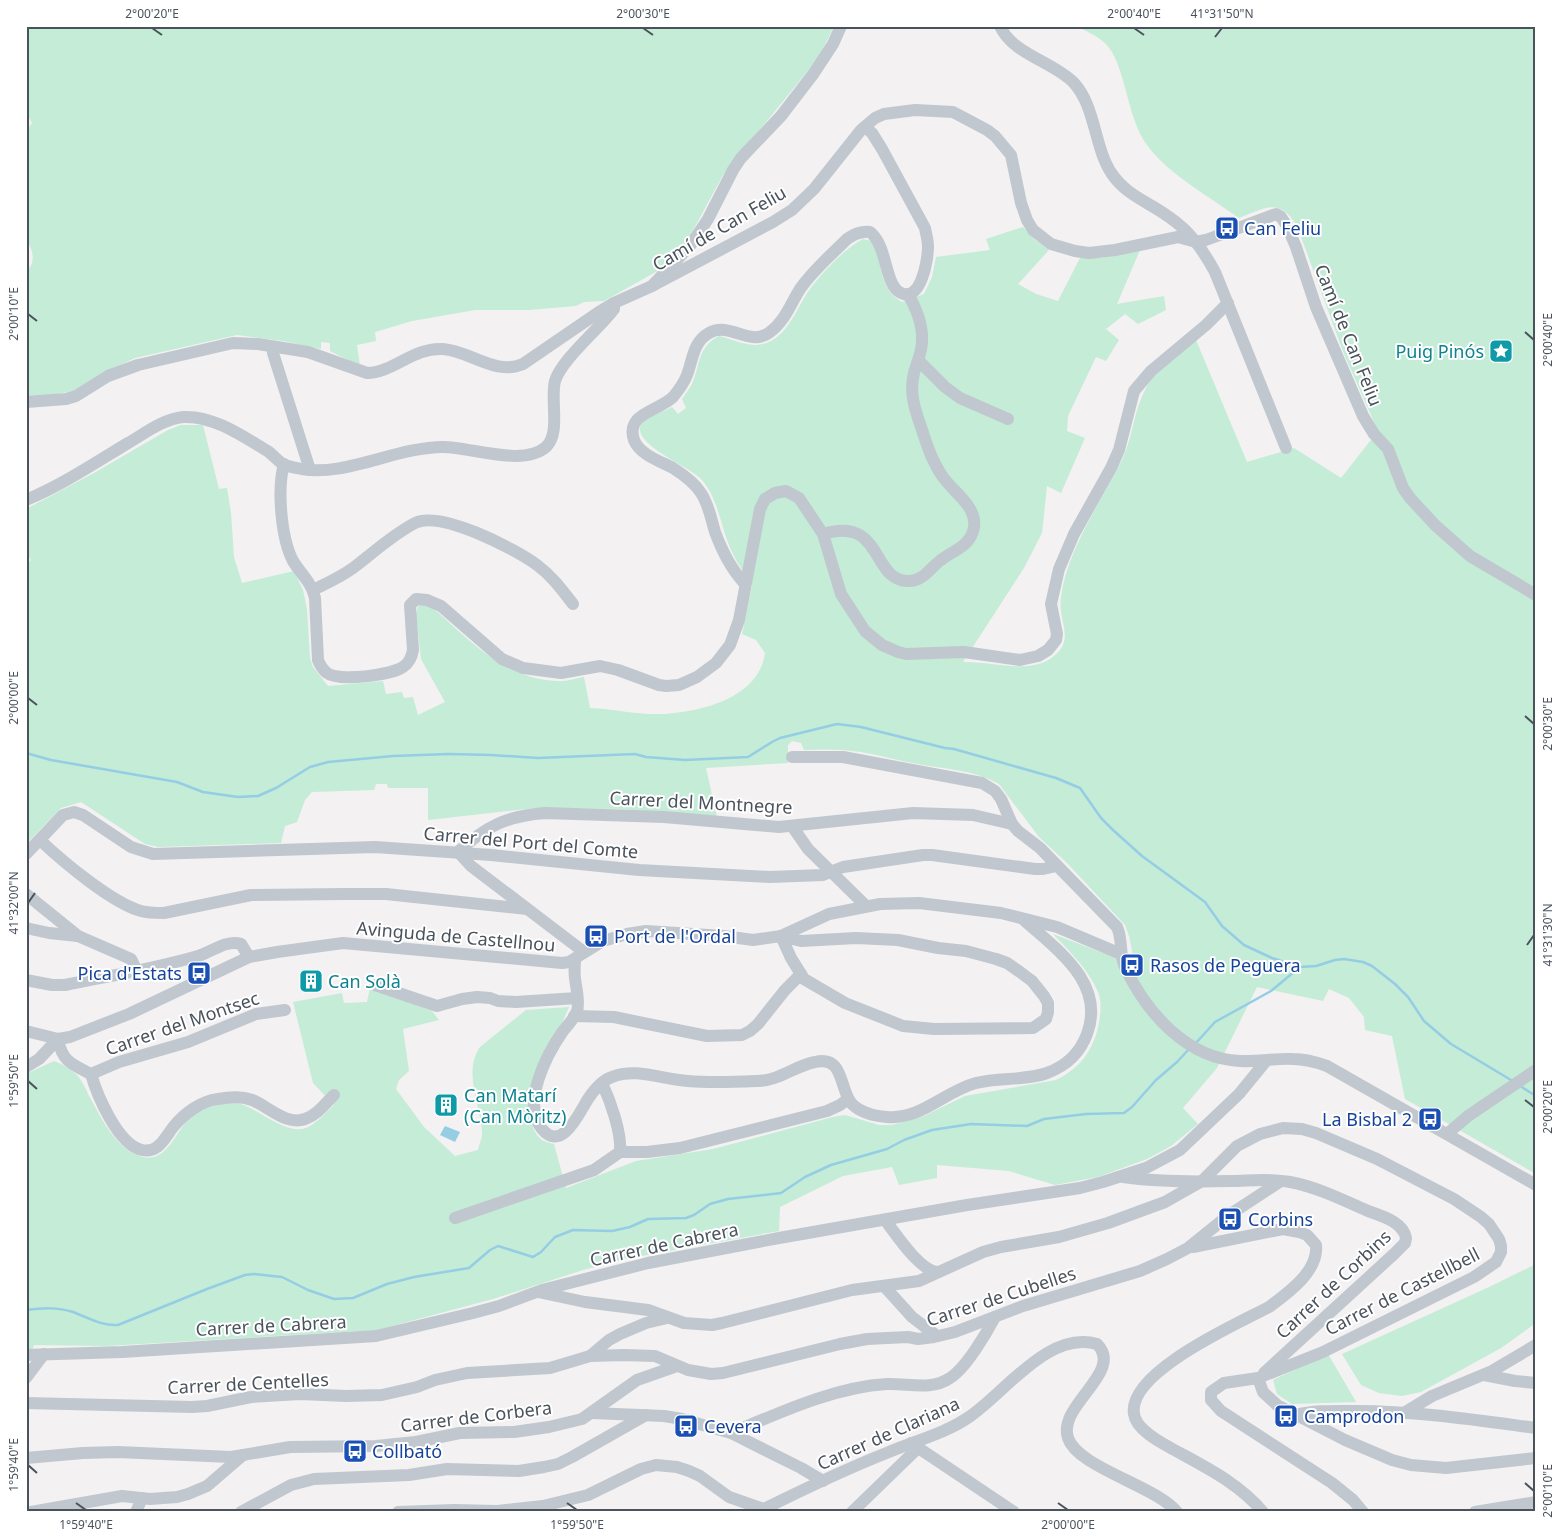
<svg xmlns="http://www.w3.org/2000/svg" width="1562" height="1538" viewBox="0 0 1562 1538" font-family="'Noto Sans',sans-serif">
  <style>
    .green { fill: #c4ecd7 }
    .water { fill: #95cde4 }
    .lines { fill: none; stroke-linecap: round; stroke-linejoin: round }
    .stream { stroke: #95cde4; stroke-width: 2.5 }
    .minor { stroke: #c0c7ce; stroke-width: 12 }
    .ticks { fill: none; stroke: #4a525c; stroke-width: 2 }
    .labels { text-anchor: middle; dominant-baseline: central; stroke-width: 4; stroke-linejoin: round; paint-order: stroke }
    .street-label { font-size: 18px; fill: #4a525c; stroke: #fff }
    .transit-label { font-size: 18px; fill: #164399; stroke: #fff; text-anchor: start }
    .culture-label { font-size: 18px; fill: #0d838f; stroke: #fff; text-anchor: start }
    .neatline { fill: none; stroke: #4a525c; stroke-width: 2 }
    .ticks-label { font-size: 12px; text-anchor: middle; fill: #4a525c }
  </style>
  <rect width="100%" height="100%" fill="#f3f1f1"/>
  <g class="green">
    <path d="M32,26H834L819,57L723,175L691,234L670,264L604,301L584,302L576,306L529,310H475L412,321L375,332L376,341L357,345L360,366L330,351V343L321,342V349L283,341L237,335L135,358L101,374L73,391L51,395L26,396V272C36,263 34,250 26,240V132L32,123L26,112V33Z"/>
    <path d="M1076,26H1536V1174L1405,1099L1392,1036L1365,1030L1364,1017L1349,998L1329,989L1323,1001L1257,987L1217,1068L1183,1108L1198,1124L1171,1146L1147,1159L1098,1177L1055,1185L1009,1171L937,1165V1178L899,1185L892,1167L843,1176L780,1207L779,1231L625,1259L583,1270L493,1299L377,1330L106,1346L34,1345L26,1366V1074L54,1061C62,1064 69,1068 76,1074C81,1079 85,1087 88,1094C100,1115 113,1145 137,1155C167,1168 175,1130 191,1117C197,1112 207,1108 215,1106C223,1103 233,1102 241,1104C260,1110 288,1137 308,1127C317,1123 326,1112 334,1105L313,1083L293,1002L342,993L344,1003L367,1002L370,988L432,1011L439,1020L403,1029L409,1071L399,1080L396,1089L424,1127L455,1156L478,1150C479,1144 483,1137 482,1131C480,1104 463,1072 480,1047L526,1010L569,1007L529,1101C529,1114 531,1132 542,1140C545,1142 550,1143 554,1144L566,1188L636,1161L713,1149L833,1117L845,1115L879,1125H892L924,1116L965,1096L1056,1080C1083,1067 1097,1045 1100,1015C1101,1008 1101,999 1098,992C1089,970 1070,952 1053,934L1135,965L1129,936L1125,925L1067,863L1039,837L999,784C975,770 944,769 918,764C899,761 880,755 861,752C842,749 823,749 804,750L801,743L792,741L788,745V763L706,768L717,817L619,809L535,808L428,820V788H388L387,784H376L374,790L312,792L305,800L297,822L285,826L281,843L158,847L145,844L81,802L61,808L26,844V565L31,560L26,552V509L94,473L168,430L181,425H203L219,489L227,488L231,513L234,557L242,583L294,571L303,590L307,609L310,658L313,667L328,686L383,681L386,694L402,692L404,698L413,697L418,715L445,702L421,659L416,615L418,606L424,605L433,608C470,641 505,679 557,681C566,682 576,678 584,677L590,708C614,709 638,715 662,714C701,712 759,698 765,653L756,640L742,634L752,585C744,572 734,559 729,545C720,523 717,495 700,478C688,466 637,446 640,427C642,419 665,411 672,407L678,414L686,408L682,399C685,395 688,390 691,386C701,366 696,348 719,336C731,339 744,345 756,345C786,344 796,308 810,289C822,273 845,248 863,239L872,241C884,263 877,288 902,302L924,294L932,277L936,257L990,250L986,239L1023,227L1034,239L1049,250L1018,284L1036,294L1058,301L1080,258H1100L1140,250L1117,304L1164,296L1166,310L1138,324L1125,314L1106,329L1119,340L1106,361L1096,357L1068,416L1067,431L1085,438L1061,493L1047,486L1042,533L1024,568L963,662C989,661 1027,674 1050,659C1078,640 1057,622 1061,597C1067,550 1102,500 1123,458C1133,435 1134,410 1146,388C1155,371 1181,353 1196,340L1247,462L1294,448L1341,478L1378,431L1344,354L1297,226C1279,197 1266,208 1239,218C1211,198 1167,173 1147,145C1126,117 1126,63 1105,43C1096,35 1086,31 1076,26Z"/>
    <polygon points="1536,1264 1536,1323 1501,1348 1421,1392 1402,1396 1379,1393 1361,1385 1342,1354 1487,1288"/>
    <polygon points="1328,1354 1356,1402 1292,1404 1277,1394 1273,1380"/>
  </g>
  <polygon class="water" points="445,1126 460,1132 455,1142 440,1135"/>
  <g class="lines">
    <g class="stream">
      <polyline points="26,753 51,760 177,782 203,792 238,797 258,796 276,788 310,767 328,762 393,756 449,754 491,755 538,758 635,754 646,757 685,760 748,757 772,742 780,738 837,724 861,727 945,748 954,749 1056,778 1080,788 1101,818 1113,830 1142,856 1205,902 1222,926 1244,945 1272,958 1300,967 1316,966 1335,960 1344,959 1363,962 1372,966 1395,984 1408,997 1424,1021 1451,1044 1511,1080"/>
      <polyline points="1195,1044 1215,1022 1271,991 1300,967"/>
      <polyline points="1520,1086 1536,1096"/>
      <path d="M26,1310C43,1308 57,1307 73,1312C89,1318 101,1326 118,1325L207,1289L245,1275L254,1274L282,1277L308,1290L334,1299L353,1298L387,1284L414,1277L469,1268L490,1250L498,1246L533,1257L541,1252L555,1237L573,1230L612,1231L630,1227L648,1219L686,1218L694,1215L710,1204L728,1199L781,1193L805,1177L831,1165L887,1149L904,1140L932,1130L971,1124L1027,1126L1044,1119L1086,1114L1124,1113L1132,1107L1156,1080L1177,1062L1189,1049"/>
    </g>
    <g class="minor">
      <path d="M1000,26C1012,54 1054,62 1074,83C1096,107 1094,148 1112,174C1127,196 1149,202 1169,217C1190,231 1203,250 1215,272L1286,448"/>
      <polyline points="652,286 773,222 792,210 814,189 861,130 875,118 884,114 915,110 953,112 987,130 995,136 1011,155 1021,203 1027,220 1033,230 1051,244 1075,251 1089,253 1115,250 1178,237 1196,242 1206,240 1276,214 1281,217 1287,226 1296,247 1316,307 1363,416 1374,434 1388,449 1403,488 1410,498 1435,525 1470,556 1536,595"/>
      <polyline points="274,347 273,353 310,470"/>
      <polyline points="919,361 945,387 960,398 1008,419"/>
      <path d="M26,402L66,399L76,396L108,376L138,365L233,343L258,344L308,352L367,373C393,373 413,347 443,349C470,351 496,376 523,364L599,312L614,303L652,286L690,246L708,219L733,170L741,158L781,116L814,73L833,44L841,26"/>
      <path d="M284,464C277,489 281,538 293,561C301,574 312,583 315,598L318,660C320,665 323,670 327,673C339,682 391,675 403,667C409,663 412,656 413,650L410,605L416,599L427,600L441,606L502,659L523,668L561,673L600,666L618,670L659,685L666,686L679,685L697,677L716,663L730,645L739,620L760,509L765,499L775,493L786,491L799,498L823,534L841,594L865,631L882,645L898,652L906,654L964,652L1020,660L1038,656L1048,650L1056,640L1057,634L1051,604L1059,569L1074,534L1111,468L1119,450L1134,391L1151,371L1206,325L1228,303"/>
      <path d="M26,500C62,485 95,463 128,443C144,434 163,419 183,417C213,415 244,437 269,452C274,456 278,461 283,464C288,467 297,468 302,469C344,477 397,447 443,447C471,447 523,467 546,447C561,433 550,400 555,381C561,361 596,331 610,314L614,309V303"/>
      <path d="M823,534C885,515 870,583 910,581C924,580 930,568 941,560C954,550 971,546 974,527C977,506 953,492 943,477C930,459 925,438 918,418C913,403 910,389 914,373C917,362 922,352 922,341C923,324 916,308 908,294"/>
      <path d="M745,584C731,569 722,551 715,532C711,519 709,505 701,493C694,482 684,475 673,468C660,461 640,455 634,440C625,413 659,411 673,397C678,391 684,383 687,375C693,359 693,342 709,333C730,321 750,348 770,332C785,321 791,303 800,289C813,270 831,255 847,239C854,234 861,231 870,232C888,246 884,285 901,293C921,303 928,259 928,247C928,240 926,234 925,228L882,149L872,133L865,127"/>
      <path d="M313,590C327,583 341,577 353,568C373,553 392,535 415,523C441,510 515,549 537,565C552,576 562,590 573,604"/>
      <path d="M792,757H843L982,783L995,791L1001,799L1012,824L1018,831L1040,848L1117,927C1123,940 1119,954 1125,967C1146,1012 1187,1059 1240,1061C1258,1062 1276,1058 1293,1059C1305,1059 1316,1062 1327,1066L1536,1185"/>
      <polyline points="792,826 808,849 866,906"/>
      <path d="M40,840C62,861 112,903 141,911C148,913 156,913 164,913L251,895L345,894H386L527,909"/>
      <polyline points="26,854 63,815 74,812 83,815 131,847 153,854 375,847 491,855 639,870 770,877 823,875 843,867 923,855 932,855 1035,869 1043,869 1056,866"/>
      <polyline points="26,894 78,936 131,959 134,965 131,971"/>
      <polyline points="26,928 49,933 78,936"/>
      <polygon points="781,936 801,941 856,938 898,940 938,948 966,951 996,959 1007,963 1020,972 1032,981 1044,996 1048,1003 1048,1012 1046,1019 1033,1028 934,1029 903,1026 845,1003 804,979 791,958"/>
      <path d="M584,952L471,866L458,852C486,826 507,816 545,813L664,817L779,827L913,813L973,815L1012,824"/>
      <path d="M575,959C575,965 574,972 575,978C576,988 580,1002 577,1011C574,1019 568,1025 563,1031C547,1054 521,1103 542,1129C562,1153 579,1113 588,1099C594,1090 602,1080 612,1077C637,1067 663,1080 688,1081C710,1083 734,1082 756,1081C780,1081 794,1066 815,1062C845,1055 839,1090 852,1104C861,1113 874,1116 887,1117C921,1120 945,1091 976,1083C999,1077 1025,1081 1047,1073C1066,1066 1080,1053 1087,1034C1106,983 1057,950 1024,920"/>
      <path d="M26,980L52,985H65C109,976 154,969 198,956C211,952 227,939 241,944L249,957"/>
      <polyline points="375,985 437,1006 462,999 477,997 490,998 498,1001 516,1002 577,998"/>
      <polyline points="574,1016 614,1017 707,1036 742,1035 750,1031 758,1024 785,990 801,974"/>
      <polyline points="26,1031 58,1039 70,1037 129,1014 249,957 277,952 343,943 562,963 569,962 603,941 627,934 646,931 724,936 753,940 781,936 829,914 880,904 919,903 1001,913 1057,927 1121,954"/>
      <path d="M58,1039C62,1061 71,1064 91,1074C97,1095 118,1145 142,1150C147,1151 153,1150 157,1147C164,1142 169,1132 174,1126C185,1113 201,1101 218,1099C229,1097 241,1096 252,1100C268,1106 286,1126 305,1119C317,1115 325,1104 334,1095"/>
      <polyline points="26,1067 39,1059 58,1039"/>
      <polyline points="91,1074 119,1062 188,1042 256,1014 285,1010"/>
      <path d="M602,1083C610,1100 622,1133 620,1152"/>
      <polyline points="1447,1134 1468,1116 1536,1070"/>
      <path d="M1123,1177C1158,1182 1193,1182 1229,1181C1249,1181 1269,1178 1290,1182C1317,1187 1343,1200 1368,1211C1382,1216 1403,1222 1406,1238L1405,1243L1394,1254L1264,1373"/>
      <polyline points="455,1218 594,1170 620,1152 647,1152 680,1148 827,1111 840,1105 848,1099"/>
      <path d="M885,1220C896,1234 919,1270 937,1272"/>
      <path d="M1193,1247L1283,1229L1299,1232L1307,1235L1316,1245C1319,1271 1288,1293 1269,1307C1239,1323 1127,1372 1134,1414C1136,1429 1158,1441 1169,1447C1203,1466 1238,1482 1263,1512"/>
      <polyline points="884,1286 912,1317 937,1336"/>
      <polyline points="538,1292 585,1302 648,1310 684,1323 712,1325 722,1323 852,1290 919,1281 983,1252 1001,1247 1059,1237 1108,1223 1165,1202 1202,1181 1237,1146 1260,1134 1283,1128 1302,1129 1316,1133 1377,1159 1454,1199 1481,1217 1489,1224 1499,1239 1501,1246 1501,1252 1496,1262 1474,1277 1323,1352 1258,1378 1224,1383 1211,1392 1211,1400 1221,1411 1332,1483 1353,1500 1363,1512"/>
      <polyline points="26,1355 122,1352 376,1336 473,1313 499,1306 542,1290 648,1263 779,1238 967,1205 1080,1188 1103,1182 1146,1168 1180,1150 1239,1094 1266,1061"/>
      <polyline points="590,1356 624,1355 655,1356 688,1370 711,1374 723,1373 840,1344 867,1339 908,1337 918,1339 934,1337 955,1332 1023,1306 1140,1271 1167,1259 1188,1248 1229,1215 1281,1181"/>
      <polyline points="1484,1375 1515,1381 1536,1383"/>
      <polyline points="26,1378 44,1354"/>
      <polyline points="1258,1378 1263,1392 1277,1405 1345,1440 1392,1460 1411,1465 1446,1468 1536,1458"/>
      <polyline points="26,1403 192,1407 207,1406 251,1397 300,1394 346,1396 382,1395 417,1387 435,1380 467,1373 550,1368 590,1356 609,1340 620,1334 646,1323 667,1318"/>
      <polyline points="592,1413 664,1416 682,1419 731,1433 801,1468 823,1481"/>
      <polyline points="1404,1413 1432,1396 1492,1371 1536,1345"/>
      <path d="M1295,1415C1315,1410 1335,1411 1356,1411C1416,1411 1476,1420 1536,1428"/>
      <path d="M731,1433C779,1413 834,1387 887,1384C908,1383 931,1391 950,1378C966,1368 986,1334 995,1317"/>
      <polyline points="911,1443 1014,1512"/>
      <polyline points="26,1458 83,1453 118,1452 231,1457 290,1447 376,1446 416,1442 460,1433 514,1432 549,1427 582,1419 637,1380 677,1366"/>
      <path d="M764,1509C804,1489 846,1469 889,1452C915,1441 946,1433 969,1417C1005,1393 1048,1330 1097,1344C1125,1372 1057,1405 1068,1438C1077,1467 1156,1486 1177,1512"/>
      <polyline points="31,1512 122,1496 150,1499 177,1497 188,1494 207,1486 243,1455"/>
      <polyline points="136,1512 142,1498"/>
      <polyline points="241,1512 291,1485 314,1479 409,1475 447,1469 519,1471 544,1467 558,1464 572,1457 646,1415"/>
      <polyline points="398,1512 454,1510 497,1511 543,1506 588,1495 641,1469 656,1465 677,1467 689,1471 700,1476 729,1497 764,1509"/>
      <polyline points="852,1512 918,1448"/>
      <polyline points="1475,1512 1536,1502"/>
    </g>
  </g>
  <path class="ticks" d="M152,28L162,35M643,28L653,35M1134,28L1144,35M1215,37L1222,28M28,314L37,321M1525,332L1534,340M28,698L37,705M1525,716L1534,724M28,903L35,893M1527,945L1534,935M28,1081L37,1089M1525,1100L1534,1107M28,1465L37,1473M1525,1483L1534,1491M76,1503L86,1510M567,1503L577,1510M1058,1503L1068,1510"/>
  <defs>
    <g id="bus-square" transform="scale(1.25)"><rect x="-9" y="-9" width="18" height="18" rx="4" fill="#1a4fb4" stroke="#fff"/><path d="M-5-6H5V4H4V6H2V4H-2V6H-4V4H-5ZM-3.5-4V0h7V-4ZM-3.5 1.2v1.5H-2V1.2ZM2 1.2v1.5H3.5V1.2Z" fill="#fff"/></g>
    <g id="sight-square" transform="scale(1.25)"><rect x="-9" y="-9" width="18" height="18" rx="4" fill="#0f9aa8" stroke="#fff"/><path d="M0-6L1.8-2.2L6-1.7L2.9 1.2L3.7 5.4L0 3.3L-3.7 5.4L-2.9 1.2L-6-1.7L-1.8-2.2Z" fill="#fff"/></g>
    <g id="building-square" transform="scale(1.25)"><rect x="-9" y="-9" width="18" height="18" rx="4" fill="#0f9aa8" stroke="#fff"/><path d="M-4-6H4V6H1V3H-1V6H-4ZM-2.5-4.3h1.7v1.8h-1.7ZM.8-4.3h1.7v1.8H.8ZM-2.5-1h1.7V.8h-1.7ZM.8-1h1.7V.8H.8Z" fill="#fff"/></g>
  </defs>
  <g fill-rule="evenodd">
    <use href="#bus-square" x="1227" y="228"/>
    <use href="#sight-square" x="1501" y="351"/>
    <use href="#bus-square" x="596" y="936"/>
    <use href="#bus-square" x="1132" y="965"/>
    <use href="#bus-square" x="199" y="973"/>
    <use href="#building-square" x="311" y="981"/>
    <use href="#building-square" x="446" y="1105"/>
    <use href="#bus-square" x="1430" y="1119"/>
    <use href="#bus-square" x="1230" y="1219"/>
    <use href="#bus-square" x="1286" y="1416"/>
    <use href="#bus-square" x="686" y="1426"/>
    <use href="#bus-square" x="355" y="1451"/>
  </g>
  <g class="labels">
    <g class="street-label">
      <text transform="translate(719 228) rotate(-30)">Camí de Can Feliu</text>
      <text transform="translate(1349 335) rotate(68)">Camí de Can Feliu</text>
      <text transform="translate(701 802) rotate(3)">Carrer del Montnegre</text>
      <text transform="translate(531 842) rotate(5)">Carrer del Port del Comte</text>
      <text transform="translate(456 936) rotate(5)">Avinguda de Castellnou</text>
      <text transform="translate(182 1023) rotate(-19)">Carrer del Montsec</text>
      <text transform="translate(664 1244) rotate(-12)">Carrer de Cabrera</text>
      <text transform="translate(1333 1284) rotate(-43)">Carrer de Corbins</text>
      <text transform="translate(1402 1291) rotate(-27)">Carrer de Castellbell</text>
      <text transform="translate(1001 1296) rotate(-18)">Carrer de Cubelles</text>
      <text transform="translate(271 1325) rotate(-3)">Carrer de Cabrera</text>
      <text transform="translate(248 1383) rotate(-3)">Carrer de Centelles</text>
      <text transform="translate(476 1416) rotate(-7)">Carrer de Corbera</text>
      <text transform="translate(888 1433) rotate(-24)">Carrer de Clariana</text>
    </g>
    <g class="transit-label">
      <text x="1244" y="228">Can Feliu</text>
      <text x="614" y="936">Port de l'Ordal</text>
      <text x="1150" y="965">Rasos de Peguera</text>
      <text x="182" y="973" text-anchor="end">Pica d'Estats</text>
      <text x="1412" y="1119" text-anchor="end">La Bisbal 2</text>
      <text x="1248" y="1219">Corbins</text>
      <text x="1304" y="1416">Camprodon</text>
      <text x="704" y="1426">Cevera</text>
      <text x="372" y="1451">Collbató</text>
    </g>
    <g class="culture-label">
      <text x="1484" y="351" text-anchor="end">Puig Pinós</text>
      <text x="328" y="981">Can Solà</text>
      <text x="464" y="1095">Can Matarí<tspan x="464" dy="21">(Can Mòritz)</tspan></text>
    </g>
  </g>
  <rect width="1562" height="1538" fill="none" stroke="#ffffff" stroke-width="55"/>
  <rect x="28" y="28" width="1506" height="1482" class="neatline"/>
  <g class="ticks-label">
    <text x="152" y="18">2°00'20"E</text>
    <text x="643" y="18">2°00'30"E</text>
    <text x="1134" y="18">2°00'40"E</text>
    <text x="1222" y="18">41°31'50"N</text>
    <text transform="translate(14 314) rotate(-90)" y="4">2°00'10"E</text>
    <text transform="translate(1548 340) rotate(-90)" y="4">2°00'40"E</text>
    <text transform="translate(14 698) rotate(-90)" y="4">2°00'00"E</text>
    <text transform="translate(1548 724) rotate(-90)" y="4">2°00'30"E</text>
    <text transform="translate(14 903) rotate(-90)" y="4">41°32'00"N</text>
    <text transform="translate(1548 935) rotate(-90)" y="4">41°31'30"N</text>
    <text transform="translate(14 1081) rotate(-90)" y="4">1°59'50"E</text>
    <text transform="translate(1548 1107) rotate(-90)" y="4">2°00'20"E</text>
    <text transform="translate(14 1465) rotate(-90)" y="4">1°59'40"E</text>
    <text transform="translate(1548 1491) rotate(-90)" y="4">2°00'10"E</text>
    <text x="86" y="1529">1°59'40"E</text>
    <text x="577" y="1529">1°59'50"E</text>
    <text x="1068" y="1529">2°00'00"E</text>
  </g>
</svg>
